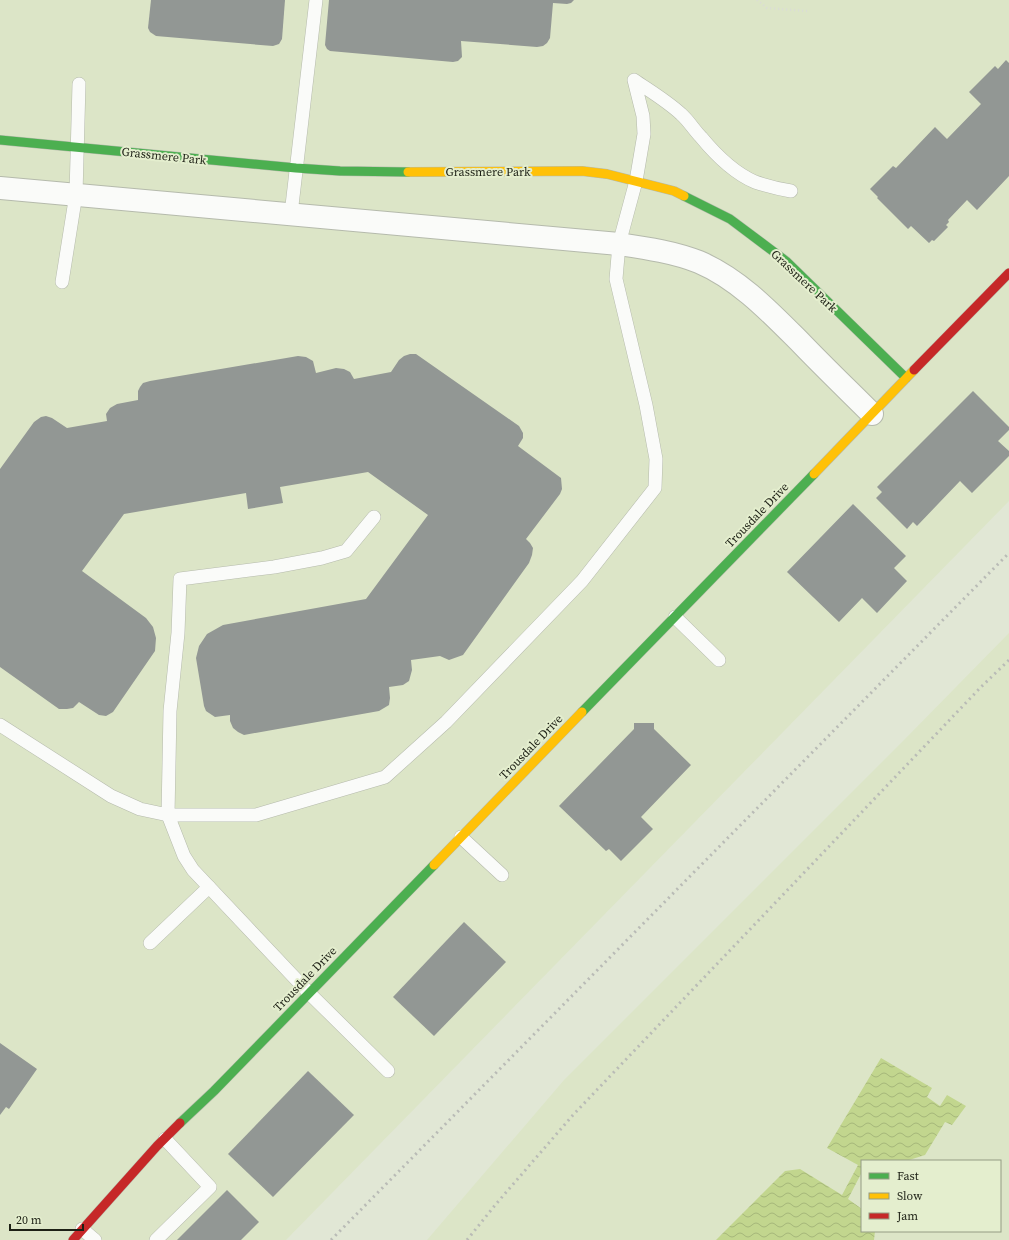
<svg xmlns="http://www.w3.org/2000/svg" width="1009" height="1240" viewBox="0 0 1009 1240" font-family="'Source Serif 4',serif">
  <style>
    .built { fill: #dce5c7; fill-rule: evenodd }
    .water { fill: url(#water-waves) }
    .building { fill: #929794 }
    .lines { fill: none; stroke-linecap: round; stroke-linejoin: round }
    .lane-casing { stroke: #b5baac; stroke-width: 14 }
    .street-casing { stroke: #b5baac; stroke-width: 24 }
    .fast-casing { stroke: #b5baac; stroke-width: 10 }
    .slow-casing { stroke: #b5baac; stroke-width: 10 }
    .jam-casing { stroke: #b5baac; stroke-width: 10 }
    .path { stroke: #dadcd7; stroke-width: 2.5; stroke-dasharray: 1 3; stroke-linecap: butt }
    .lane { stroke: #fafbf9; stroke-width: 13 }
    .street { stroke: #fafbf9; stroke-width: 22 }
    .fast { stroke: #4caf50; stroke-width: 9 }
    .slow { stroke: #ffc107; stroke-width: 9 }
    .jam { stroke: #c62828; stroke-width: 9 }
    .rail { stroke: #b9bbb6; stroke-width: 3; stroke-dasharray: 2 4; stroke-linecap: butt }
    .labels { text-anchor: middle; dominant-baseline: central; stroke-width: 4; stroke-linejoin: round; paint-order: stroke }
    .street-label { font-size: 12px; fill: #1d2015; stroke: #e4eece }
  </style>
  <defs>
    <pattern id="water-waves" width="16" height="10" patternUnits="userSpaceOnUse"><rect width="16" height="10" fill="#c2d68e"/><path d="M0 5q4-4 8 0t8 0" fill="none" stroke="#a6b77a"/></pattern>
  </defs>
  <rect width="100%" height="100%" fill="#e1e7d5"/>
  <g class="built">
    <polygon points="0,0 1009,0 1009,501 286,1240 0,1240"/>
    <path d="M1009,633V1240H427L564,1080L905,739ZM862,1161H1000V1231H862Z"/>
  </g>
  <polygon class="water" points="881,1058 932,1088 927,1097 940,1106 947,1095 966,1106 952,1125 945,1122 925,1155 906,1161 862,1161 862,1172 848,1199 862,1209 862,1231 875,1231 874,1240 716,1240 785,1171 800,1169 842,1195 858,1165 827,1148"/>
  <g class="building">
    <polygon points="151,0 285,0 282,39 279,44 273,46 156,36 150,32 148,28"/>
    <polygon points="329,0 574,0 571,3 567,4 553,3 550,38 547,43 543,46 537,47 461,41 462,57 458,61 453,62 330,51 327,49 325,45"/>
    <polygon points="1006,60 1009,63 1009,176 977,210 967,200 948,220 949,222 946,225 948,227 934,241 932,240 929,243 911,226 908,229 877,198 878,197 870,189 893,166 896,168 935,127 947,139 981,104 969,92 995,66 998,69"/>
    <polygon points="410,354 416,354 519,426 523,433 523,438 518,446 561,478 562,489 560,494 526,539 530,543 533,548 532,555 529,563 463,655 449,660 440,656 411,660 412,670 409,681 403,685 389,687 390,698 389,705 379,711 244,735 238,732 233,728 230,721 230,715 215,717 206,711 204,706 196,658 199,646 207,634 223,625 366,599 428,515 368,472 280,487 283,503 248,509 246,493 124,514 82,571 146,618 153,627 156,638 155,651 113,712 106,716 99,715 79,702 73,708 67,709 59,709 0,667 0,469 34,422 41,417 46,416 52,418 67,428 107,421 106,414 110,408 117,404 138,400 138,391 140,387 143,383 150,381 298,356 306,357 313,361 316,373 336,368 344,369 350,372 354,379 391,372 399,360 404,356"/>
    <polygon points="973,391 1009,427 1009,430 998,441 1009,451 1009,456 972,493 960,481 917,526 913,522 907,529 876,498 882,492 877,487"/>
    <polygon points="853,504 906,556 894,568 907,581 877,613 862,598 839,622 787,572"/>
    <polygon points="634,723 654,723 654,729 691,765 641,817 653,829 621,861 609,849 606,851 559,806 634,729"/>
    <polygon points="464,922 506,962 434,1036 393,997"/>
    <polygon points="0,1043 37,1069 9,1109 6,1107 0,1115"/>
    <polygon points="308,1071 354,1115 273,1197 228,1154"/>
    <polygon points="227,1190 259,1222 241,1240 177,1240"/>
  </g>
  <g class="lines">
    <g class="lane-casing">
      <g id="lane">
        <polyline points="291,214 316,0"/>
        <polyline points="62,282 76,194 79,84"/>
        <polyline points="675,617 719,660"/>
        <polyline points="0,725 111,796 140,809 168,815 170,711 178,633 180,579 274,567 322,558 346,551 374,517"/>
        <polyline points="461,837 502,875"/>
        <polyline points="150,943 209,887"/>
        <path d="M388,1071L309,993L193,870L184,856L168,815H256L385,777L446,722L582,581L655,488L656,459L646,405L616,279L619,244L636,181L644,134L643,116L634,80C650,91 667,101 681,114C689,121 694,130 701,137C715,154 734,173 755,182C767,186 779,189 791,191"/>
        <polyline points="82,1229 95,1240"/>
        <polyline points="156,1240 210,1187 165,1139"/>
      </g>
    </g>
    <g class="street-casing">
      <path id="street" d="M0,188L619,244C646,248 674,252 699,262C739,279 771,313 801,343C824,367 848,390 872,414"/>
    </g>
    <g class="fast-casing">
      <g id="fast">
        <polyline points="0,140 296,168 340,171 408,172"/>
        <polyline points="684,196 730,219 786,261 906,378"/>
        <polyline points="582,712 814,474"/>
        <polyline points="180,1123 214,1091 434,865"/>
      </g>
    </g>
    <g class="slow-casing">
      <g id="slow">
        <polyline points="408,172 582,171 607,174 674,191 684,196"/>
        <polyline points="814,474 914,370"/>
        <polyline points="434,865 582,712"/>
      </g>
    </g>
    <g class="jam-casing">
      <g id="jam">
        <polyline points="914,370 1009,273"/>
        <polyline points="73,1240 157,1146 180,1123"/>
      </g>
    </g>
    <polyline class="path" points="757,0 767,8 807,11"/>
    <use href="#lane" class="lane"/>
    <use href="#street" class="street"/>
    <use href="#fast" class="fast"/>
    <use href="#slow" class="slow"/>
    <use href="#jam" class="jam"/>
    <g class="rail">
      <polyline points="331,1240 1009,553"/>
      <polyline points="467,1240 496,1204 573,1115 981,687 1009,660"/>
    </g>
  </g>
  <g class="labels">
    <g class="street-label">
      <text transform="translate(164 156) rotate(6)">Grassmere Park</text>
      <text x="488" y="172">Grassmere Park</text>
      <text transform="translate(804 281) rotate(43)">Grassmere Park</text>
      <text transform="translate(757 515) rotate(-46)">Trousdale Drive</text>
      <text transform="translate(531 747) rotate(-46)">Trousdale Drive</text>
      <text transform="translate(305 979) rotate(-46)">Trousdale Drive</text>
    </g>
  </g>
  <rect x="861" y="1160" width="140" height="72" fill="#e4eece" stroke="#949c84"/>
  <rect x="869" y="1173" width="20" height="6" fill="#4caf50" stroke="#949c84"/>
  <text x="897" y="1180" font-size="12" fill="#1d2015">Fast</text>
  <rect x="869" y="1193" width="20" height="6" fill="#ffc107" stroke="#949c84"/>
  <text x="897" y="1200" font-size="12" fill="#1d2015">Slow</text>
  <rect x="869" y="1213" width="20" height="6" fill="#c62828" stroke="#949c84"/>
  <text x="897" y="1220" font-size="12" fill="#1d2015">Jam</text>
  <path d="M10 1224v6h73v-6" fill="none" stroke="#1d2015" stroke-width="2"/>
  <text x="16" y="1224" font-size="12" fill="#1d2015" stroke="#e4eece" stroke-width="3" paint-order="stroke">20 m</text>
</svg>
